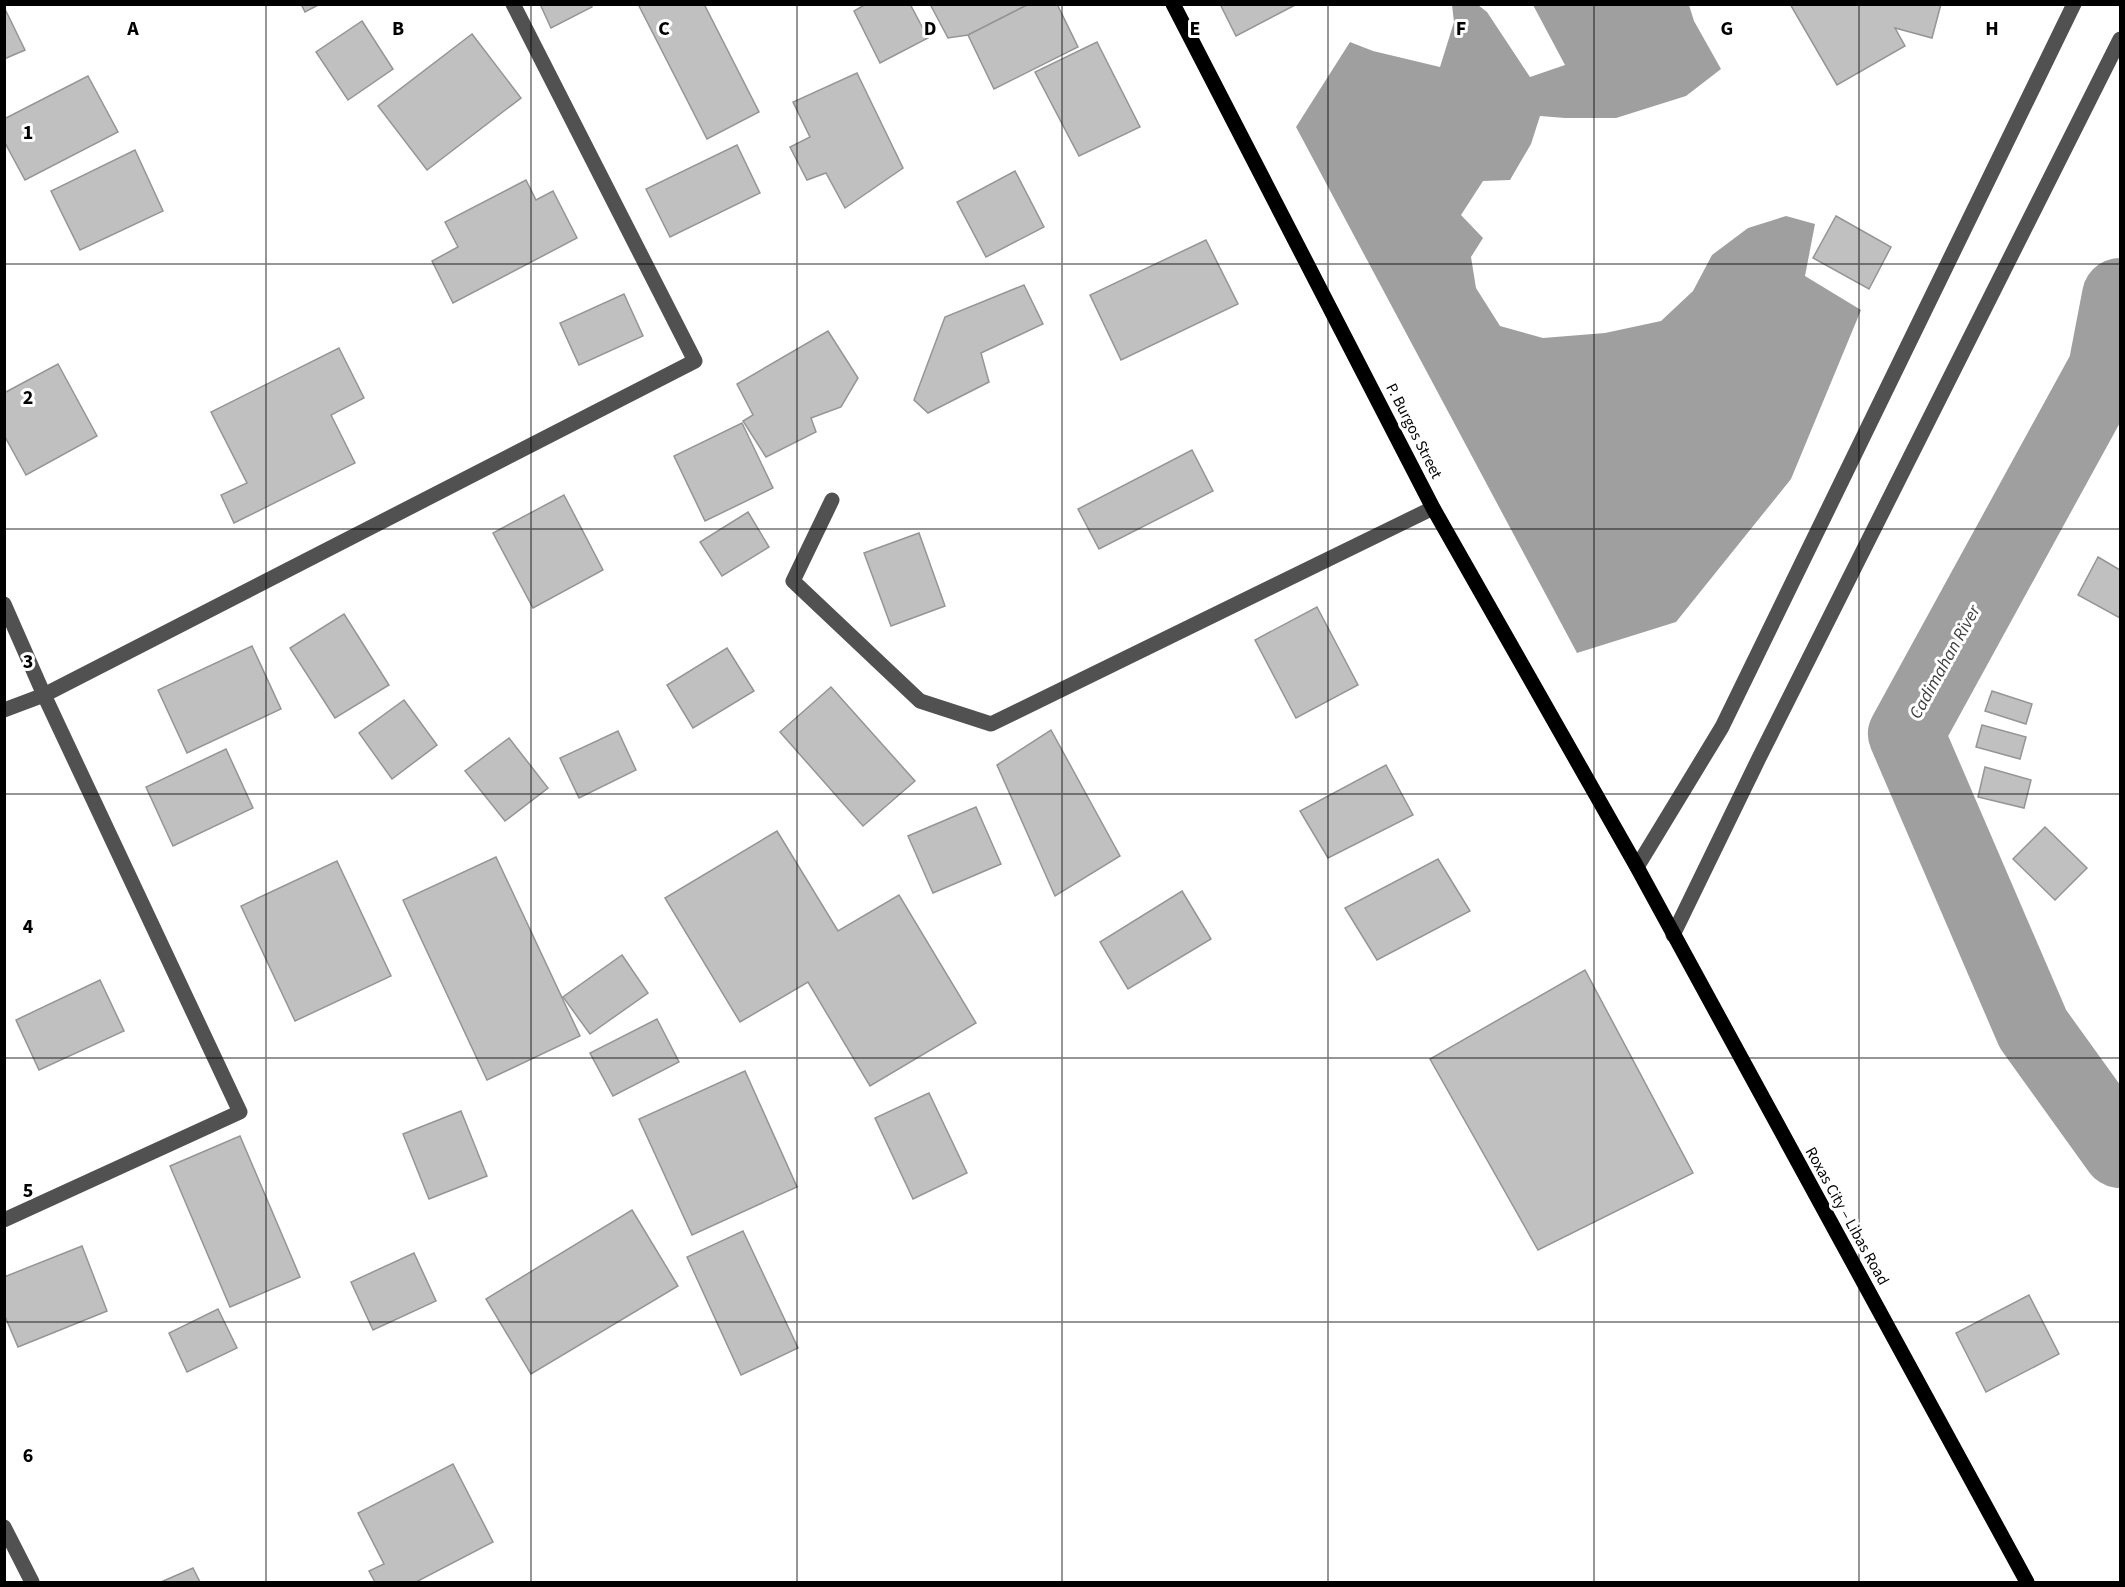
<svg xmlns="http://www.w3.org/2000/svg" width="2125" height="1587" viewBox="0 0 2125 1587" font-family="'Source Sans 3',sans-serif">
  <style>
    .water { fill: #9f9f9f }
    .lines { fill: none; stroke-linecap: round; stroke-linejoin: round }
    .river { stroke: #9f9f9f; stroke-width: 76 }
    .building { fill: #c0c0c0; stroke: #959595; stroke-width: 1.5 }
    .minor { stroke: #515151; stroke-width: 15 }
    .major { stroke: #000; stroke-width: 15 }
    .grid { fill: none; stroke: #000; stroke-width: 1.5; stroke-opacity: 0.55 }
    .labels { text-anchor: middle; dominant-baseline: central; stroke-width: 6; stroke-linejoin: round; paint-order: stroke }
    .street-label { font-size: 16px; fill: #000; stroke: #fff }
    .water-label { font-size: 18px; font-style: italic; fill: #404040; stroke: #fff }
    .grid-label { font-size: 20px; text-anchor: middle; font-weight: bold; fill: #000; stroke: #fff; stroke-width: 6; stroke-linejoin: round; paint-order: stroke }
  </style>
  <rect width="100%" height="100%" fill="#fff"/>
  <polygon class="water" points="1452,5 1478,5 1487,12 1530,77 1565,65 1533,5 1689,5 1694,21 1721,69 1686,96 1616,118 1565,118 1540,116 1531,144 1510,180 1483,181 1461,215 1483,238 1471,257 1476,288 1500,326 1543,338 1605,333 1661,321 1693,291 1712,255 1748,228 1786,216 1815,224 1805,276 1861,310 1791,479 1676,622 1577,653 1296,127 1350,42 1373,51 1440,67 1454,22"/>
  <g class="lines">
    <polyline class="river" points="2120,296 2106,369 1906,734 2033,1029 2120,1150"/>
  </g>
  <g class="building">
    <polygon points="301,4 320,4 305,12"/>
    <polygon points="540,4 591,4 592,7 551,28"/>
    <polygon points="638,4 704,4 759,112 707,139"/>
    <polygon points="866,4 910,4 928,38 880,63 854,11"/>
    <polygon points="930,4 1029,4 968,35 948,38"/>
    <polygon points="1029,4 1057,4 1078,47 994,89 968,35"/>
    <polygon points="1220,4 1297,4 1236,36"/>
    <polygon points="1790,4 1941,4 1932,38 1895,28 1905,46 1837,85"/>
    <polygon points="4,7 25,50 4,59"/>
    <polygon points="362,21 393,69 348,100 316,52"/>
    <polygon points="472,34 521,98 427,170 378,106"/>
    <polygon points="1097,42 1140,127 1079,156 1035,72"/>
    <polygon points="857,73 903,168 845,208 826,173 807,180 790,147 810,137 793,102"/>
    <polygon points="88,76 118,132 25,180 4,141 4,119"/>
    <polygon points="737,145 760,193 670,237 646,189"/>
    <polygon points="135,150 163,211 80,250 51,191"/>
    <polygon points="1015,171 1044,227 986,257 957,202"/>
    <polygon points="526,180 536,200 553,191 577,238 453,303 432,261 458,247 445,222"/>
    <polygon points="1836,216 1891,247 1869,289 1813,258"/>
    <polygon points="1206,240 1238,304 1121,360 1090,295"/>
    <polygon points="1024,285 1043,324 981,353 989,382 928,413 914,400 945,317"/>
    <polygon points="624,294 643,336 579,365 560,323"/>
    <polygon points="828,331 858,378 841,407 811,418 816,432 766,457 743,421 753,415 737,384"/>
    <polygon points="339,348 364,398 331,415 355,463 234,523 221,495 247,483 211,412"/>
    <polygon points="58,364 97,436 26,475 4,435 4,393"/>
    <polygon points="742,423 773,488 705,521 674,456"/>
    <polygon points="1192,450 1213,491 1099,549 1078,509"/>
    <polygon points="564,495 603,570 533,608 493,533"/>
    <polygon points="748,512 769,547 722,576 700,542"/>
    <polygon points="919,533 945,606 891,626 864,553"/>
    <polygon points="2098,557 2120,570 2120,618 2078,595"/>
    <polygon points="1317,607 1358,685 1296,718 1255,640"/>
    <polygon points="344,614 389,685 335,718 290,648"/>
    <polygon points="252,646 281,709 187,753 158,690"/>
    <polygon points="727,648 754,691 693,728 667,685"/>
    <polygon points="831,687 915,781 863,826 780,732"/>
    <polygon points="1992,691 2032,704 2026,724 1985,711"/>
    <polygon points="404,700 437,745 392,779 359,733"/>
    <polygon points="1982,725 2026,737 2020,759 1976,747"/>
    <polygon points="1051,730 1120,856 1055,896 997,765"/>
    <polygon points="618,731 636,770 579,798 560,758"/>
    <polygon points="509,738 548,788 505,821 465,771"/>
    <polygon points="226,749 253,808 173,846 146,787"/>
    <polygon points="1386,765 1413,815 1328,858 1300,811"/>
    <polygon points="1985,767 2031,780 2024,808 1978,797"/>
    <polygon points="976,807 1001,864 933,893 908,836"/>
    <polygon points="2045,827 2087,868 2055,900 2013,859"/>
    <polygon points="777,831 838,931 899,895 976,1023 870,1086 808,982 740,1022 665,898"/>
    <polygon points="496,857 580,1036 487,1080 403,900"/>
    <polygon points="1438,859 1470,911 1377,960 1345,908"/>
    <polygon points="337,861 391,976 295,1021 241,906"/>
    <polygon points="1182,891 1211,939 1128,989 1100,942"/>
    <polygon points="622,955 648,993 590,1034 563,997"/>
    <polygon points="1585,970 1693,1173 1538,1250 1430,1059"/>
    <polygon points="100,980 124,1031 39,1070 16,1020"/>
    <polygon points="657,1019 679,1062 613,1096 590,1053"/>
    <polygon points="745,1071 797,1187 692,1235 639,1119"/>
    <polygon points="929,1093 967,1173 913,1199 875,1118"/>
    <polygon points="461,1111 487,1176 429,1199 403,1134"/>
    <polygon points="240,1136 300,1277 230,1307 170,1166"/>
    <polygon points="632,1210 678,1286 531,1374 486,1299"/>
    <polygon points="743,1231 798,1348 741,1375 687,1257"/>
    <polygon points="82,1246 107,1311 18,1347 4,1314 4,1277"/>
    <polygon points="414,1253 436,1301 373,1330 351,1282"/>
    <polygon points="2029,1295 2059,1354 1986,1392 1956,1333"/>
    <polygon points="218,1309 237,1348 187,1372 169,1333"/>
    <polygon points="453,1464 493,1542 416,1582 375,1582 369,1571 384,1564 358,1513"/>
    <polygon points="193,1568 200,1582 161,1582"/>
  </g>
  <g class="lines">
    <g class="minor">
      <polyline points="832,500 793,581 920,701 991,724 1433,508"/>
      <polyline points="4,604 44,695 240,1112 4,1220"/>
      <polyline points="4,710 44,695 695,361 513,4"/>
      <polyline points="1637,867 1722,727 2074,4"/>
      <polyline points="1673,935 1759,758 2120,39"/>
      <polyline points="4,1527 32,1582"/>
    </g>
    <polyline class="major" points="1173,4 1433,508 1637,867 2027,1582"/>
  </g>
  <path class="grid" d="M266,4V1582M531,4V1582M797,4V1582M1062,4V1582M1328,4V1582M1594,4V1582M1859,4V1582M4,264H2120M4,529H2120M4,794H2120M4,1058H2120M4,1322H2120"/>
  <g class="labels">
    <g class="street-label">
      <text transform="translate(1414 431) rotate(63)">P. Burgos Street</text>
      <text transform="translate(1847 1216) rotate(61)">Roxas City – Libas Road</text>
    </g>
    <g class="water-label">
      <text transform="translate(1945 662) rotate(-61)">Cadimahan River</text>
    </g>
  </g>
  <g class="grid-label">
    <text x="133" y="35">A</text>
    <text x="398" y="35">B</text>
    <text x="664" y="35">C</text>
    <text x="930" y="35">D</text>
    <text x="1195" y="35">E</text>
    <text x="1461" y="35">F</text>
    <text x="1727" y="35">G</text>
    <text x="1992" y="35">H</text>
    <text x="28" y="139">1</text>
    <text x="28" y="404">2</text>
    <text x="28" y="668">3</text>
    <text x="28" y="933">4</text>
    <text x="28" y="1197">5</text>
    <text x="28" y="1462">6</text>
  </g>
  <rect width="2125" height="1587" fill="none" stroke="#000000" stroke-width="12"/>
</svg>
